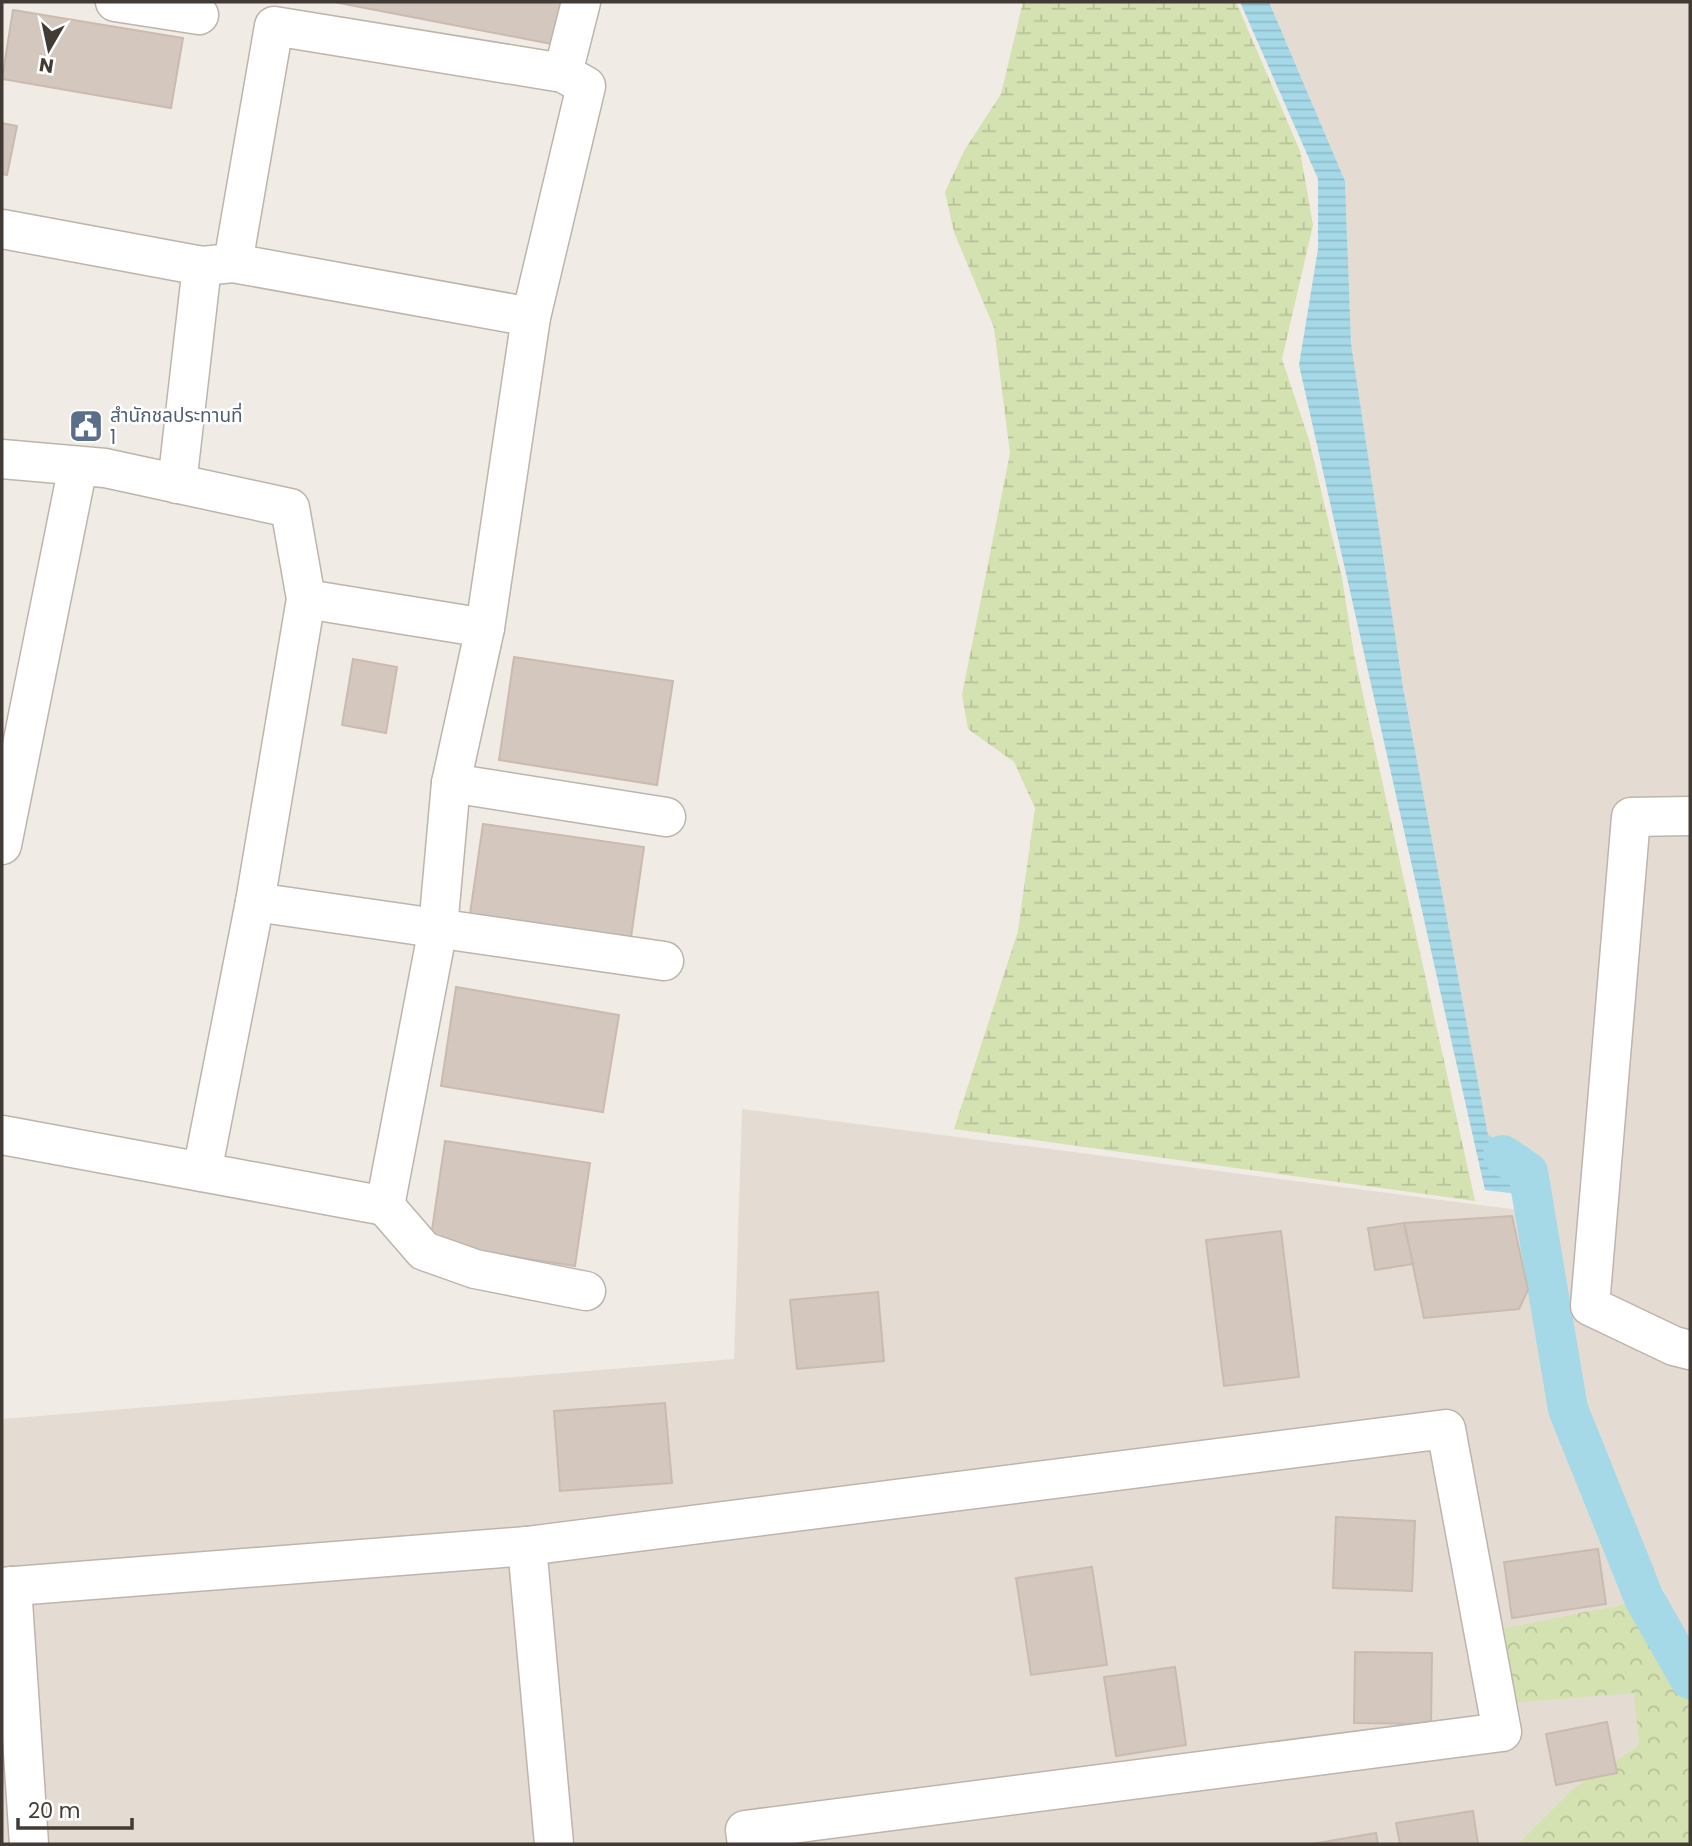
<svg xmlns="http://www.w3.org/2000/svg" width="1692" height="1846" viewBox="0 0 1692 1846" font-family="Poppins,'Noto Sans Thai',sans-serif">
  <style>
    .residential { fill: #e4dcd3 }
    .forest { fill: url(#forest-crowns) }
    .wetland { fill: url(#wetland-marsh) }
    .water { fill: url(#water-rules) }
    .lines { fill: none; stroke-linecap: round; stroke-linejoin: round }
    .canal { stroke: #a6d9e8; stroke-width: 40 }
    .building { fill: #d4c7be; stroke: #cbbbaf; stroke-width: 2 }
    .minor-casing { stroke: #beb4ab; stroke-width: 41 }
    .minor { stroke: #fff; stroke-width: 38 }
    .labels { text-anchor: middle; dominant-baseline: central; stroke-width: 5; stroke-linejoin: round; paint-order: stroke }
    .service-label { font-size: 19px; fill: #4e5e75; stroke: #fff; text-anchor: start }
  </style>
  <defs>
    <pattern id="forest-crowns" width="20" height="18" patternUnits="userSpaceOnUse" patternTransform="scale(1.75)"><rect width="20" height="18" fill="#d4e1b1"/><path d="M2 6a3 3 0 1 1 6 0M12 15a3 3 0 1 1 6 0" fill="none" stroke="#b7c299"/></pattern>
    <pattern id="wetland-marsh" width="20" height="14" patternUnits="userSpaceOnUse" patternTransform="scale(1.75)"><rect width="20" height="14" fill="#d4e1b1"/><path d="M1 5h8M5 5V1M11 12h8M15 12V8" fill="none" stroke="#b7c299"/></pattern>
    <pattern id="water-rules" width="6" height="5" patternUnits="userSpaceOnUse" patternTransform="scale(1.75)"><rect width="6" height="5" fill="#a6d9e8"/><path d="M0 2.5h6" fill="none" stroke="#90bbc8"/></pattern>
  </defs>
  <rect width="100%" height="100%" fill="#f0ebe5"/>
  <g class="residential">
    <polygon points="1269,2 1690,2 1690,1648 1579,1409 1546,1165 1488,1136 1403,687 1351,343 1345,181"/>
    <polygon points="742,1109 1519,1210 1553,1417 1640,1601 1504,1628 1635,1693 1639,1745 1574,1788 1518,1844 2,1844 2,1419 734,1359"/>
  </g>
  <polygon class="forest" points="1640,1601 1690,1654 1690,1844 1518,1844 1574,1788 1639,1745 1634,1693 1510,1703 1504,1628"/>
  <polygon class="wetland" points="1023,2 1236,2 1300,151 1313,225 1282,359 1309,440 1342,578 1354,654 1475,1201 954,1129 1018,931 1035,808 1014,762 968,729 962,695 1010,453 994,328 954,232 945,192 964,151 1001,94"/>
  <polygon class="water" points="1240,2 1269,2 1345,181 1351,343 1403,687 1488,1135 1546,1164 1550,1198 1485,1190 1299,365 1318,249 1318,179"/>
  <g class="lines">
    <polyline class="canal" points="1503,1155 1528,1172 1568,1409 1644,1598 1690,1679"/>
  </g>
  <g class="building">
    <polygon points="334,2 566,2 557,45"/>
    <polygon points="13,10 183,38 171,108 2,79"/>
    <polygon points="2,123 17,126 7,175 2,174"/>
    <polygon points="514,657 673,681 657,785 499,760"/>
    <polygon points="353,659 397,667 386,733 342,725"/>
    <polygon points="483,824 644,847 629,951 468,928"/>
    <polygon points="456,987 619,1015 603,1112 441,1086"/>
    <polygon points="445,1141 590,1163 575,1266 430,1244"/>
    <polygon points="1512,1216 1528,1290 1519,1309 1424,1318 1404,1223"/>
    <polygon points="1404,1223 1413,1264 1375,1270 1368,1228"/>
    <polygon points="1281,1231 1299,1377 1224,1386 1206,1240"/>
    <polygon points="878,1292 884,1361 797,1369 790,1300"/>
    <polygon points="665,1403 672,1483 560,1491 554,1411"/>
    <polygon points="1336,1517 1415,1521 1412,1591 1333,1588"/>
    <polygon points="1598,1549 1606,1604 1512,1618 1504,1562"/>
    <polygon points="1092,1567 1107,1665 1031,1675 1016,1578"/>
    <polygon points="1355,1652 1432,1653 1431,1724 1354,1723"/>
    <polygon points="1175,1667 1186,1745 1116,1756 1104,1677"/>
    <polygon points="1607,1722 1617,1773 1556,1785 1546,1734"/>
    <polygon points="1473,1811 1478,1844 1400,1844 1396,1823"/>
    <polygon points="1376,1833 1378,1844 1312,1844"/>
  </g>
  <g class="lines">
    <g class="minor-casing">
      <g id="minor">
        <polyline points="115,2 199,15"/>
        <polyline points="563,73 581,2"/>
        <polyline points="2,229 202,266 233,263 531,317"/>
        <polyline points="2,459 105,468 290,508 306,599 255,902 202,1172 2,1135"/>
        <polyline points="177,484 202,266"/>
        <polyline points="306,599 485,628"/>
        <polyline points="451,783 666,817"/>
        <polyline points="1690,816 1631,817 1590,1306 1674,1346 1690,1350"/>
        <polyline points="2,845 78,466"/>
        <polyline points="255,902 664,961"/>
        <polyline points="202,1172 385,1206 438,928 451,783 485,628 531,317 586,86 563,73 274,26 233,263"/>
        <polyline points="385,1206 424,1251 475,1269 586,1291"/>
        <polyline points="527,1546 554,1844"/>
        <polyline points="12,1586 29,1844"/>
        <polyline points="2,1587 527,1546 1446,1429 1502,1732 745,1830 747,1844"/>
      </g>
    </g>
    <use href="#minor" class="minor"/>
  </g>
  <defs>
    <g id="civic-square" transform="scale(1.75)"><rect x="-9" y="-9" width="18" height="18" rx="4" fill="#5c6f8a" stroke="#fff"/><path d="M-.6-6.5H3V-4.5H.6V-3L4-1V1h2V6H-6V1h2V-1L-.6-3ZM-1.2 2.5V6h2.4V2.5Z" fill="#fff"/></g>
  </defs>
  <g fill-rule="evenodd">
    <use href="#civic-square" x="86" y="426"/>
  </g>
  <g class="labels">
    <g class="service-label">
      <text x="110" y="415">สำนักชลประทานที่<tspan x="110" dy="22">1</tspan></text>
    </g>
  </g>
  <rect width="1692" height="1846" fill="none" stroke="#423b35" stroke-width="7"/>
  <g transform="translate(49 49) rotate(189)" stroke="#ffffff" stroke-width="5" paint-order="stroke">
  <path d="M0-5L12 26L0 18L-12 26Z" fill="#423b35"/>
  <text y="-10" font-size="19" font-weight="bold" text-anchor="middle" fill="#423b35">N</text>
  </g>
  <path d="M18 1818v10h114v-10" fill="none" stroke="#423b35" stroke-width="3.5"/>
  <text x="28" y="1818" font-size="21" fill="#423b35" stroke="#ffffff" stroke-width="5" paint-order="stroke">20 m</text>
</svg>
